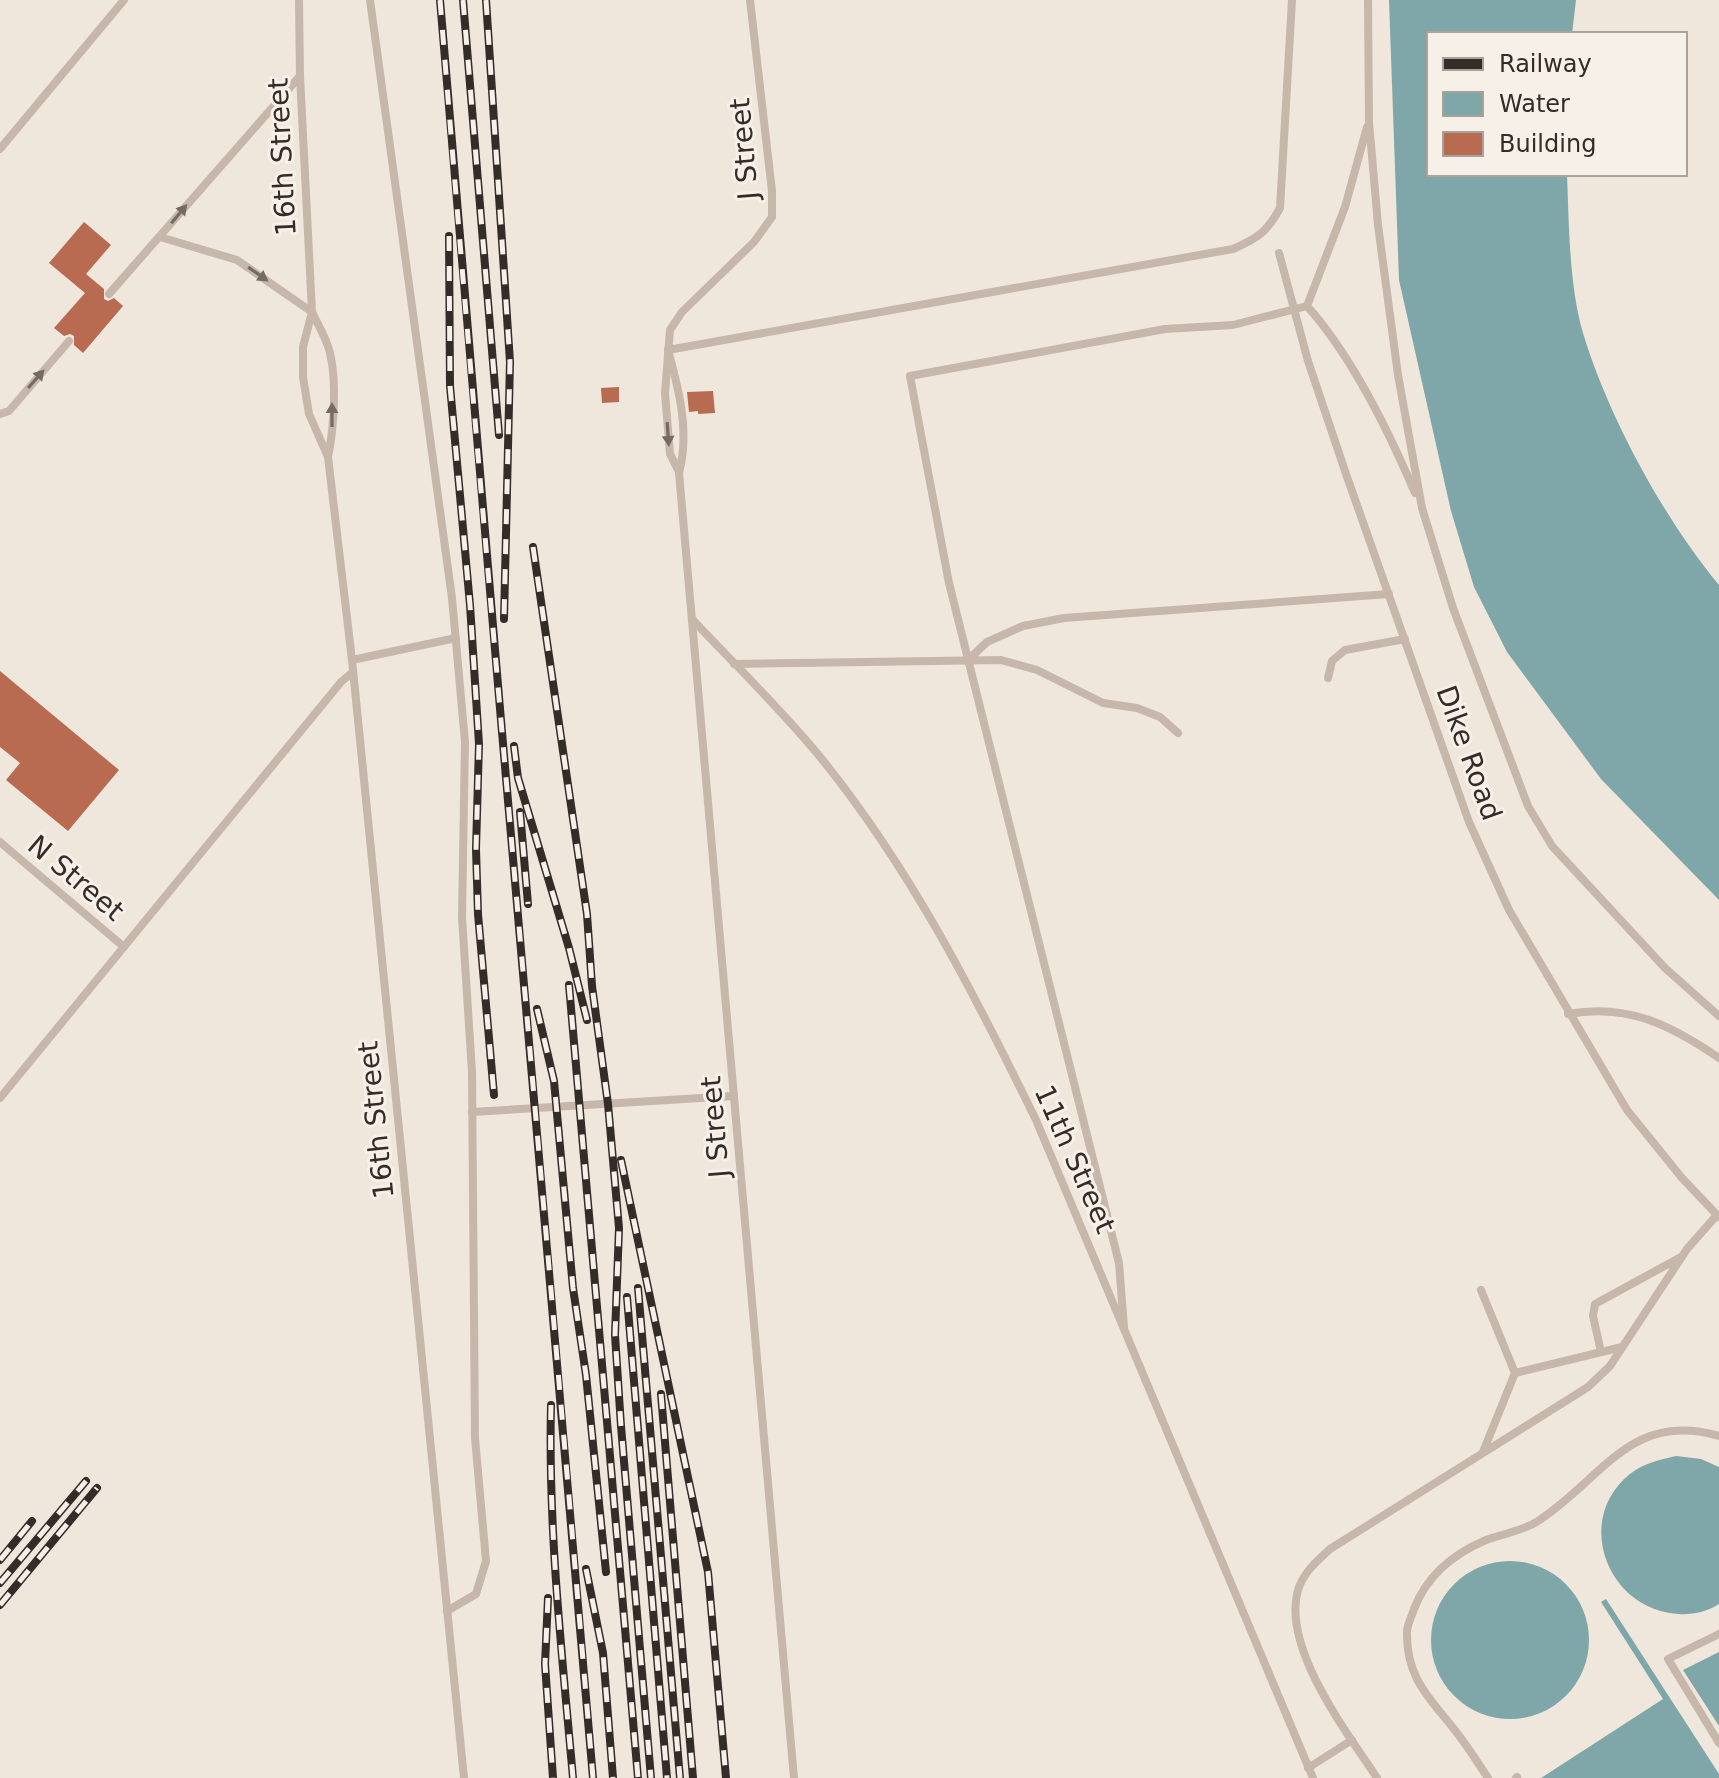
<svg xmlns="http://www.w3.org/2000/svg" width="1719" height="1778" viewBox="0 0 1719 1778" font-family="'DejaVu Sans',sans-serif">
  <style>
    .water { fill: #7fa7a9 }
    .building { fill: #b86b51 }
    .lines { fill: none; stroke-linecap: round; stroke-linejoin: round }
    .lane { stroke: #c6b7aa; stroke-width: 8 }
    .rail-casing { stroke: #342c28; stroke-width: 8 }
    .rail { stroke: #f7f0e8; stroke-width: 5; stroke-dasharray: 15; stroke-linecap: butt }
    .oneway { fill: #766b62 }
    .labels { text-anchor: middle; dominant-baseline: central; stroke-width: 6; stroke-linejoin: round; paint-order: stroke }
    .street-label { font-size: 28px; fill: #342c28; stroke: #f7f0e8 }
  </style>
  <rect width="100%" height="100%" fill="#efe6dc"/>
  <g class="water">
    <path d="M1389,0H1576L1572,34H1429V174H1567C1569,223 1569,286 1583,333C1608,416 1664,519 1719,585V900L1601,779L1507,652L1474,587L1451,511L1399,280Z"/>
    <path d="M1676,1456L1701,1459L1719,1467V1604C1707,1612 1692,1615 1678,1614C1607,1610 1573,1519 1630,1474C1644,1463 1659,1460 1676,1456Z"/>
    <circle cx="1510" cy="1640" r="79"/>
    <polygon points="1606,1599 1719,1774 1719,1778 1541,1778 1663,1699 1601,1602"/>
    <polygon points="1719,1652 1719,1726 1683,1670"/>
  </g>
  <g class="building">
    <polygon points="84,222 111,245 86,274 104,289 104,299 108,301 114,298 123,306 83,353 74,345 74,336 70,334 64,336 54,328 85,293 49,263"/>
    <polygon points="619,387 619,402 602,403 601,388"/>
    <polygon points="713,391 715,413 698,414 698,411 689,412 687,392"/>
    <polygon points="0,671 119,770 68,831 6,780 20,763 0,747"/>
  </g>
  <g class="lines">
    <g class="lane">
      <polyline points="299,0 300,76 312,312 303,347 303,377 309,414 328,457 352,660 464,1778"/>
      <polyline points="370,0 452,598 465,742 462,917 472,1072 475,1438 486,1561 476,1594 447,1611"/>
      <polyline points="1368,0 1369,122 1378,225 1398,375 1422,508 1453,608 1528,806 1552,846 1665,968 1719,1016"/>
      <path d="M1367,127L1345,207L1307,306C1351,355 1389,432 1415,493"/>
      <polyline points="0,149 124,0"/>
      <polyline points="160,237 237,260 312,312"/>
      <polyline points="1279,253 1308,361 1346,474 1469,822 1509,910 1627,1110 1682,1178 1719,1217"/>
      <polyline points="109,294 300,76"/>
      <path d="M312,312C318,325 327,339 330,353C337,382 334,428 328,457"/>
      <path d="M668,350C679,390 690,432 679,473L794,1778"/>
      <path d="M668,350L1233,249C1258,238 1267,232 1280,208L1292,0"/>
      <polyline points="0,414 9,411 69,341"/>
      <polyline points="679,472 670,454 665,393 670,330 682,312 754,242 772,217 772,191 750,0"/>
      <path d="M692,619C735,665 781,709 821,758C910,868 974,993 1036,1120L1313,1778"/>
      <polyline points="352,660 456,638"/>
      <polyline points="968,660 987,642 1023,626 1064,618 1389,594"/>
      <polyline points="734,664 1001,660 1037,670 1103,703 1137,708 1160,717 1178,733"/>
      <polyline points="1328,678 1332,661 1345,650 1405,639"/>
      <polyline points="0,842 124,947"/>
      <path d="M1568,1014C1627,1003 1671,1025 1719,1058"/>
      <polyline points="0,1098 341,682 353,672"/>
      <polyline points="472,1112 734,1096"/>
      <polyline points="1481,1290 1515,1373 1483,1452"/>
      <polyline points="1124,1327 1119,1263 949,583 910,376 1165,329 1233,325 1307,306"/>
      <polyline points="1601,1352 1593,1316 1595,1304 1681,1257"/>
      <polyline points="1515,1373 1622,1347"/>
      <polyline points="1719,1634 1668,1659 1719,1743"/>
      <polyline points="1308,1768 1352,1740"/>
      <path d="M1377,1778C1347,1732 1279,1645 1299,1587C1305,1571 1318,1560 1330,1549L1588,1387L1610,1366L1687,1249L1717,1215"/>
      <path d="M1488,1778C1478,1763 1468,1747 1457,1733C1431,1699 1406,1680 1407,1632C1407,1625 1412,1616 1414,1609C1427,1575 1453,1554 1486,1540C1502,1534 1523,1531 1538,1521C1602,1480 1630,1410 1719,1436"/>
      <polyline points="1516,1778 1517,1777"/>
    </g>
    <g class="rail-casing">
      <g id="rail">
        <path d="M440,0C488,593 543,1185 593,1778"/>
        <polyline points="463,0 499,435"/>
        <polyline points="486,0 510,362 504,619"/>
        <polyline points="449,236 450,386 470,605 479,744 476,849 478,914 494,1095"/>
        <polyline points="533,547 587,914 592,986 608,1104 619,1228 615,1335 621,1426 651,1778"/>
        <polyline points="514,746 518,778 569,948 587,1020"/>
        <polyline points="520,812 528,904"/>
        <polyline points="569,985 638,1778"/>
        <polyline points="537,1009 554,1081 573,1288 586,1375 606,1572"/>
        <polyline points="621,1160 708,1572 726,1778"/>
        <polyline points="638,1288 680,1778"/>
        <polyline points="627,1297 667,1778"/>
        <polyline points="661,1394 693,1778"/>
        <path d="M551,1405C548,1530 562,1654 573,1778"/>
        <polyline points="0,1560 32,1521"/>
        <polyline points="586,1569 603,1653 613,1778"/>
        <polyline points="0,1583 86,1481"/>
        <polyline points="548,1598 545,1664 553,1778"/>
        <polyline points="0,1605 97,1488"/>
      </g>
    </g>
    <use href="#rail" class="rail"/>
  </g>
  <defs><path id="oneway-solid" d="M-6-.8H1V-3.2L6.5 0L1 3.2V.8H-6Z" transform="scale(2)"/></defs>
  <g class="oneway">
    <use href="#oneway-solid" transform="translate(179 214) rotate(-50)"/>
    <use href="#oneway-solid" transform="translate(258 274) rotate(35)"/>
    <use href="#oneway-solid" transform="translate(36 379) rotate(-49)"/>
    <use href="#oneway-solid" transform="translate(332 415) rotate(-90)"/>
    <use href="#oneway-solid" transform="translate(668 434) rotate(86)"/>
  </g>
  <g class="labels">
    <g class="street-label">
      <text transform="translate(744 149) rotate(-95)">J Street</text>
      <text transform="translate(282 157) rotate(-93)">16th Street</text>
      <text transform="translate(1469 753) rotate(70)">Dike Road</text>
      <text transform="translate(76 878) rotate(40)">N Street</text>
      <text transform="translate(376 1120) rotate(-96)">16th Street</text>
      <text transform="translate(715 1127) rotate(-95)">J Street</text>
      <text transform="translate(1075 1159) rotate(66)">11th Street</text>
    </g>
  </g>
  <rect x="1427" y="32" width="260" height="144" fill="#f7f0e8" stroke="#a9a29b" stroke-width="2"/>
  <rect x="1443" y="58" width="40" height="12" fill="#342c28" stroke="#a9a29b" stroke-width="2"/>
  <text x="1499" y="72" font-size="24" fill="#342c28">Railway</text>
  <rect x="1443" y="92" width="40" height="24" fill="#7fa7a9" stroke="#a9a29b" stroke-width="2"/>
  <text x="1499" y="112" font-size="24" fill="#342c28">Water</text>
  <rect x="1443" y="132" width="40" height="24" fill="#b86b51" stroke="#a9a29b" stroke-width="2"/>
  <text x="1499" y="152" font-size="24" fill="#342c28">Building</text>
</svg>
